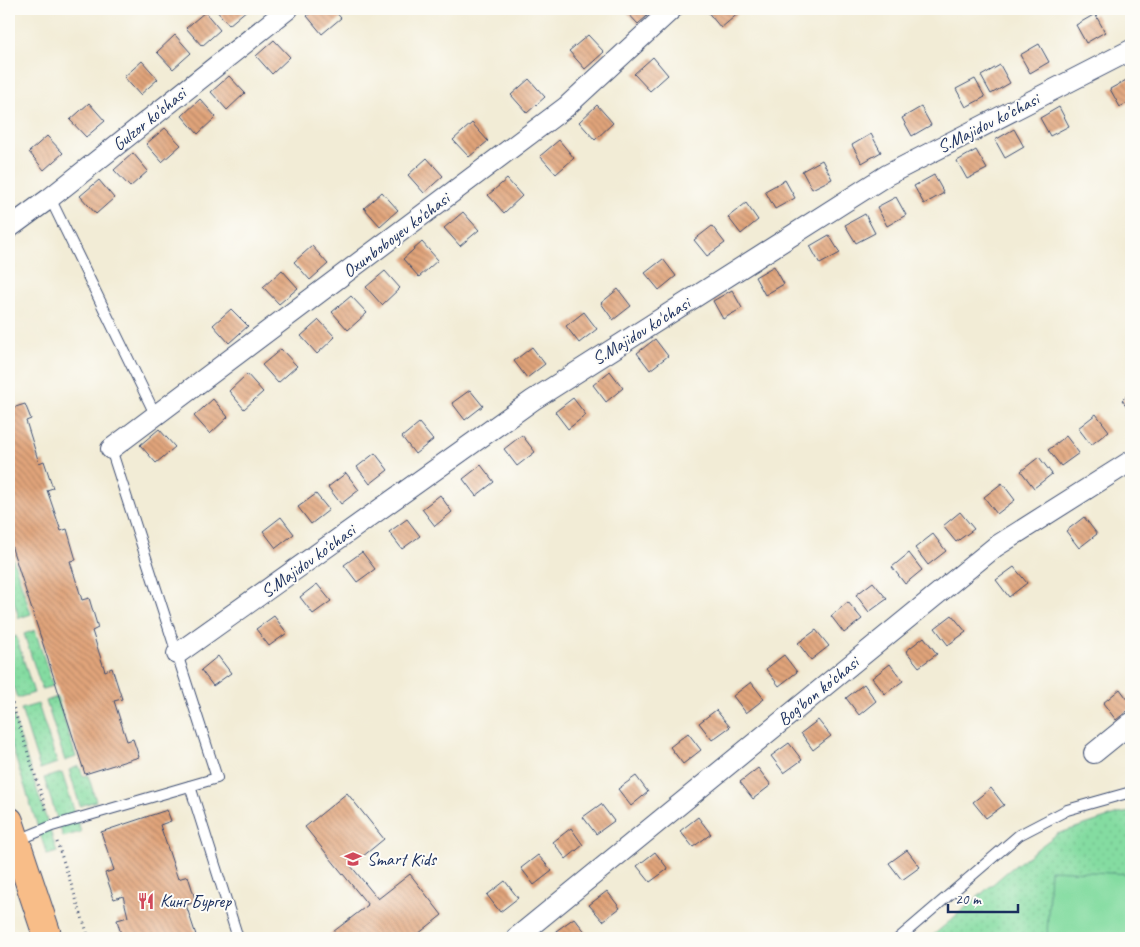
<svg xmlns="http://www.w3.org/2000/svg" width="1140" height="947" viewBox="0 0 1140 947" font-family="Caveat,sans-serif">
  <style>
    .grass { fill: url(#grass-dots); stroke: #508680 }
    .pitch { fill: #84dca1; stroke: #508680 }
    .building { fill: url(#building-back-hatch) }
    .lines { fill: none; stroke-linecap: round; stroke-linejoin: round }
    .lane-casing { stroke: #3b4b70; stroke-width: 12 }
    .street-casing { stroke: #3b4b70; stroke-width: 22 }
    .primary-casing { stroke: #3b4b70; stroke-width: 30 }
    .path { stroke: #3b4b70; stroke-width: 3; stroke-dasharray: 1 4; stroke-linecap: butt }
    .lane { stroke: #fff; stroke-width: 10 }
    .street { stroke: #fff; stroke-width: 20 }
    .primary { stroke: #f8bd88; stroke-width: 28 }
    .labels { text-anchor: middle; dominant-baseline: central; stroke-width: 4; stroke-linejoin: round; paint-order: stroke }
    .street-label { font-size: 18px; fill: #1b2f5e; stroke: #fdfcf7 }
    .poi-label { font-size: 18px; fill: #1b2f5e; stroke: #fdfcf7; text-anchor: start }
  </style>
  <defs>
    <pattern id="grass-dots" width="8" height="8" patternUnits="userSpaceOnUse" patternTransform="scale(1.25)"><rect width="8" height="8" fill="#84dca1"/><path d="M2 2h.1M6 6h.1" fill="none" stroke="#71bd8d" stroke-width="1.8" stroke-linecap="round"/></pattern>
    <pattern id="building-back-hatch" width="6" height="6" patternUnits="userSpaceOnUse" patternTransform="scale(1.25)"><rect width="6" height="6" fill="#e1a47a"/><path d="M-1 5l2 2M0 0l6 6M5-1l2 2" fill="none" stroke="#b68667"/></pattern>
  </defs>
  <rect width="100%" height="100%" fill="#fdfcf7"/>
  <filter id="ink" filterUnits="userSpaceOnUse"><feTurbulence type="fractalNoise" baseFrequency=".02" numOctaves="2"/><feDisplacementMap in="SourceGraphic" scale="10" xChannelSelector="R" yChannelSelector="G"/><feConvolveMatrix kernelMatrix="1 2 1 2 8 2 1 2 1" color-interpolation-filters="sRGB"/></filter>
  <filter id="wash" filterUnits="userSpaceOnUse"><feTurbulence type="fractalNoise" baseFrequency=".0096" numOctaves="4" result="noise"/><feDisplacementMap in="SourceGraphic" scale="20" xChannelSelector="R" yChannelSelector="G"/><feGaussianBlur stdDeviation="1.12" result="paint"/><feColorMatrix in="noise" values="0 0 0 0 0 0 0 0 0 0 0 0 0 0 0 0 0 1.4 0 .05"/><feComposite in="paint" operator="in"/></filter>
  <g filter="url(#wash)">
    <rect width="100%" height="100%" fill="#f2ecd6"/>
    <g class="grass">
      <polygon points="13,559 31,614 19,618 9,585 9,560"/>
      <polygon points="35,630 53,686 42,689 24,634"/>
      <polygon points="16,636 34,693 17,698 9,673 9,639"/>
      <polygon points="57,697 76,757 65,761 46,701"/>
      <polygon points="9,703 57,852 47,855 9,738"/>
      <polygon points="38,704 57,763 40,769 21,709"/>
      <polygon points="79,766 83,776 88,775 96,801 80,806 69,770"/>
      <polygon points="62,773 81,832 63,837 44,778"/>
      <polygon points="1131,812 1131,938 930,938 1008,871 1057,834 1118,814"/>
    </g>
    <polygon class="pitch" points="1050,870 1131,874 1131,938 1047,938"/>
    <g id="blocks">
      <g class="building">
        <polygon points="215,9 248,9 229,25"/>
        <polygon points="315,9 333,9 341,18 322,34 307,16"/>
        <polygon points="624,9 655,9 638,24"/>
        <polygon points="707,9 737,9 740,12 721,28 706,10"/>
        <polygon points="205,12 220,30 202,46 186,28"/>
        <polygon points="1095,14 1105,32 1086,43 1076,25"/>
        <polygon points="175,35 191,53 173,69 157,52"/>
        <polygon points="588,35 604,52 585,69 569,51"/>
        <polygon points="274,40 290,57 272,74 256,56"/>
        <polygon points="1039,44 1049,62 1030,73 1020,55"/>
        <polygon points="653,57 668,75 650,91 634,74"/>
        <polygon points="142,61 158,79 140,95 124,77"/>
        <polygon points="1000,65 1010,83 991,94 981,76"/>
        <polygon points="229,76 245,93 227,110 211,92"/>
        <polygon points="1130,78 1131,81 1131,101 1120,107 1110,89"/>
        <polygon points="529,79 545,97 527,113 511,95"/>
        <polygon points="975,79 985,97 966,107 956,89"/>
        <polygon points="200,99 216,117 198,134 182,116"/>
        <polygon points="89,103 105,121 86,137 70,120"/>
        <polygon points="597,105 613,123 595,140 579,122"/>
        <polygon points="921,107 931,125 912,136 902,118"/>
        <polygon points="1059,107 1069,126 1050,136 1040,118"/>
        <polygon points="472,123 488,141 469,157 453,140"/>
        <polygon points="165,128 181,145 162,162 146,144"/>
        <polygon points="1014,129 1024,147 1005,158 995,140"/>
        <polygon points="871,134 881,152 862,163 852,145"/>
        <polygon points="47,136 63,153 44,170 29,152"/>
        <polygon points="559,140 574,158 556,174 540,156"/>
        <polygon points="976,150 987,169 967,179 957,161"/>
        <polygon points="133,153 148,171 130,187 114,170"/>
        <polygon points="427,158 443,176 424,193 408,175"/>
        <polygon points="822,160 832,179 812,189 802,171"/>
        <polygon points="934,175 944,193 924,204 914,186"/>
        <polygon points="507,179 522,196 504,213 488,195"/>
        <polygon points="99,180 114,198 96,214 80,196"/>
        <polygon points="785,180 795,198 775,209 765,191"/>
        <polygon points="382,192 398,210 380,226 364,208"/>
        <polygon points="896,197 906,215 887,226 877,207"/>
        <polygon points="746,203 758,220 741,234 728,217"/>
        <polygon points="463,212 479,230 460,246 444,228"/>
        <polygon points="865,214 875,233 856,243 845,225"/>
        <polygon points="712,226 725,243 707,256 694,240"/>
        <polygon points="829,235 840,253 820,264 810,246"/>
        <polygon points="422,242 438,260 419,277 403,259"/>
        <polygon points="312,246 328,264 310,280 294,262"/>
        <polygon points="663,259 676,276 659,290 645,273"/>
        <polygon points="774,266 784,284 765,295 755,277"/>
        <polygon points="282,270 298,288 279,304 263,287"/>
        <polygon points="385,271 400,288 382,305 366,287"/>
        <polygon points="618,289 631,306 613,320 601,303"/>
        <polygon points="732,290 742,308 723,319 713,301"/>
        <polygon points="351,296 367,313 348,330 332,312"/>
        <polygon points="231,309 248,326 229,343 213,325"/>
        <polygon points="584,312 597,329 579,343 566,326"/>
        <polygon points="319,320 335,337 317,354 301,336"/>
        <polygon points="655,339 668,356 650,370 637,353"/>
        <polygon points="532,347 545,364 527,378 514,361"/>
        <polygon points="281,349 297,366 278,383 262,365"/>
        <polygon points="610,371 623,388 606,402 593,385"/>
        <polygon points="247,374 263,392 244,409 229,391"/>
        <polygon points="470,390 483,406 465,420 452,403"/>
        <polygon points="1131,392 1131,412 1122,400"/>
        <polygon points="573,398 586,415 568,429 555,412"/>
        <polygon points="213,399 228,417 210,434 194,416"/>
        <polygon points="25,404 31,419 26,421 39,463 44,461 53,488 47,490 61,531 67,529 76,560 70,561 82,600 89,598 98,628 92,631 105,671 112,668 122,699 114,701 127,741 133,739 139,757 85,774 9,539 9,409"/>
        <polygon points="1096,414 1109,431 1091,445 1078,428"/>
        <polygon points="419,423 433,440 415,454 402,437"/>
        <polygon points="159,429 175,447 156,463 140,445"/>
        <polygon points="522,435 535,452 517,466 504,449"/>
        <polygon points="1066,436 1079,453 1061,466 1048,450"/>
        <polygon points="375,453 388,470 370,484 357,467"/>
        <polygon points="1039,457 1052,474 1034,488 1021,471"/>
        <polygon points="481,465 494,482 476,496 463,479"/>
        <polygon points="346,473 359,490 341,504 328,487"/>
        <polygon points="1002,483 1015,500 997,514 984,497"/>
        <polygon points="316,494 329,510 311,524 298,507"/>
        <polygon points="440,495 452,512 435,526 422,509"/>
        <polygon points="960,512 974,529 956,542 943,526"/>
        <polygon points="281,517 294,534 276,548 263,531"/>
        <polygon points="1084,517 1097,534 1079,548 1066,531"/>
        <polygon points="407,519 420,536 402,549 389,532"/>
        <polygon points="933,534 946,551 928,565 915,548"/>
        <polygon points="362,552 375,569 357,582 344,565"/>
        <polygon points="909,553 922,570 905,584 892,567"/>
        <polygon points="1014,567 1027,583 1009,597 996,580"/>
        <polygon points="873,582 887,599 869,612 856,595"/>
        <polygon points="317,584 331,601 313,614 300,597"/>
        <polygon points="848,602 862,619 844,633 831,616"/>
        <polygon points="952,615 966,632 948,645 935,628"/>
        <polygon points="274,616 287,633 269,646 256,629"/>
        <polygon points="816,630 829,646 811,660 798,643"/>
        <polygon points="924,637 937,654 919,667 906,651"/>
        <polygon points="784,655 797,672 779,686 766,669"/>
        <polygon points="218,656 231,673 213,686 201,670"/>
        <polygon points="890,664 903,681 885,694 872,678"/>
        <polygon points="751,682 764,699 746,713 733,696"/>
        <polygon points="864,684 876,701 859,715 846,698"/>
        <polygon points="1120,689 1131,704 1131,708 1116,720 1103,703"/>
        <polygon points="716,710 730,727 712,740 699,723"/>
        <polygon points="818,720 831,736 813,750 801,733"/>
        <polygon points="688,733 701,750 683,764 670,747"/>
        <polygon points="789,743 802,760 784,773 771,756"/>
        <polygon points="758,768 771,785 753,799 740,782"/>
        <polygon points="636,776 648,792 631,806 618,789"/>
        <polygon points="991,788 1004,805 986,818 973,802"/>
        <polygon points="347,793 384,839 351,866 378,899 410,874 442,915 413,938 325,938 368,905 305,827"/>
        <polygon points="601,804 614,821 596,834 583,817"/>
        <polygon points="167,810 171,821 160,825 178,879 188,876 196,902 186,905 197,938 122,938 117,920 128,917 123,896 114,899 105,873 114,870 101,832"/>
        <polygon points="698,817 711,834 693,847 680,831"/>
        <polygon points="571,828 583,845 566,859 553,842"/>
        <polygon points="907,850 920,867 902,880 889,863"/>
        <polygon points="655,852 668,869 650,882 637,866"/>
        <polygon points="538,855 552,871 534,885 521,868"/>
        <polygon points="505,881 518,898 500,912 487,895"/>
        <polygon points="607,891 620,908 603,921 589,905"/>
        <polygon points="574,918 587,934 582,938 562,938 556,931"/>
      </g>
    </g>
  </g>
  <g filter="url(#ink)">
    <use href="#blocks" fill-opacity="0" stroke="#3b4b70" stroke-width="1"/>
    <g class="lines">
      <g class="lane-casing">
        <g id="lane">
          <polyline points="50,198 156,416"/>
          <polyline points="190,786 238,938"/>
          <polyline points="16,841 52,826 217,778 111,449"/>
          <polyline points="899,938 1019,835 1067,810 1131,792"/>
        </g>
      </g>
      <g class="street-casing">
        <g id="street">
          <polyline points="9,228 50,198 288,9"/>
          <polyline points="111,449 566,107 672,9"/>
          <polyline points="177,654 533,400 887,175 1131,50"/>
          <polyline points="1094,753 1131,723"/>
          <polyline points="516,938 995,547 1131,461"/>
        </g>
      </g>
      <g class="primary-casing">
        <polyline id="primary" points="9,821 48,938"/>
      </g>
      <g class="path">
        <polyline points="9,694 47,812"/>
        <polyline points="57,842 89,938"/>
      </g>
      <use href="#lane" class="lane"/>
      <use href="#street" class="street"/>
      <use href="#primary" class="primary"/>
    </g>
  </g>
  <defs>
    <g id="school-bare" transform="scale(1.35)"><path d="M0-5L7-2L0 1L-7-2ZM-4 1L0 2.5L4 1V4Q0 6-4 4Z" fill="#d1495b" stroke="#fdfcf7" stroke-width="2.5" paint-order="stroke"/></g>
    <g id="restaurant-bare" transform="scale(1.35)"><path d="M-5-6h1v4h1v-4h1v4h1v-4h1v5L-1.5 .5V6h-2V.5L-5-1ZM5-6V6H3V1.5H1.5Q1.5-4 5-6Z" fill="#d1495b" stroke="#fdfcf7" stroke-width="2.5" paint-order="stroke"/></g>
  </defs>
  <g fill-rule="evenodd">
    <use href="#school-bare" x="353" y="859"/>
    <use href="#restaurant-bare" x="146" y="901"/>
  </g>
  <g class="labels">
    <g class="street-label">
      <text transform="translate(149 119) rotate(-39)">Gulzor ko'chasi</text>
      <text transform="translate(988 123) rotate(-27)">S.Majidov ko'chasi</text>
      <text transform="translate(396 235) rotate(-37)">Oxunboboyev ko'chasi</text>
      <text transform="translate(641 331) rotate(-32)">S.Majidov ko'chasi</text>
      <text transform="translate(308 561) rotate(-36)">S.Majidov ko'chasi</text>
      <text transform="translate(818 691) rotate(-39)">Bog'bon ko'chasi</text>
    </g>
    <g class="poi-label">
      <text x="367" y="859">Smart Kids</text>
      <text x="160" y="901">Кинг Бургер</text>
    </g>
  </g>
  <rect width="1140" height="947" fill="none" stroke="#fdfcf7" stroke-width="30"/>
  <path d="M948 904v8h70v-8" fill="none" stroke="#1b2f5e" stroke-width="2.5"/>
  <text x="955" y="904" font-size="15" fill="#1b2f5e" stroke="#fdfcf7" stroke-width="4" paint-order="stroke">20 m</text>
</svg>
